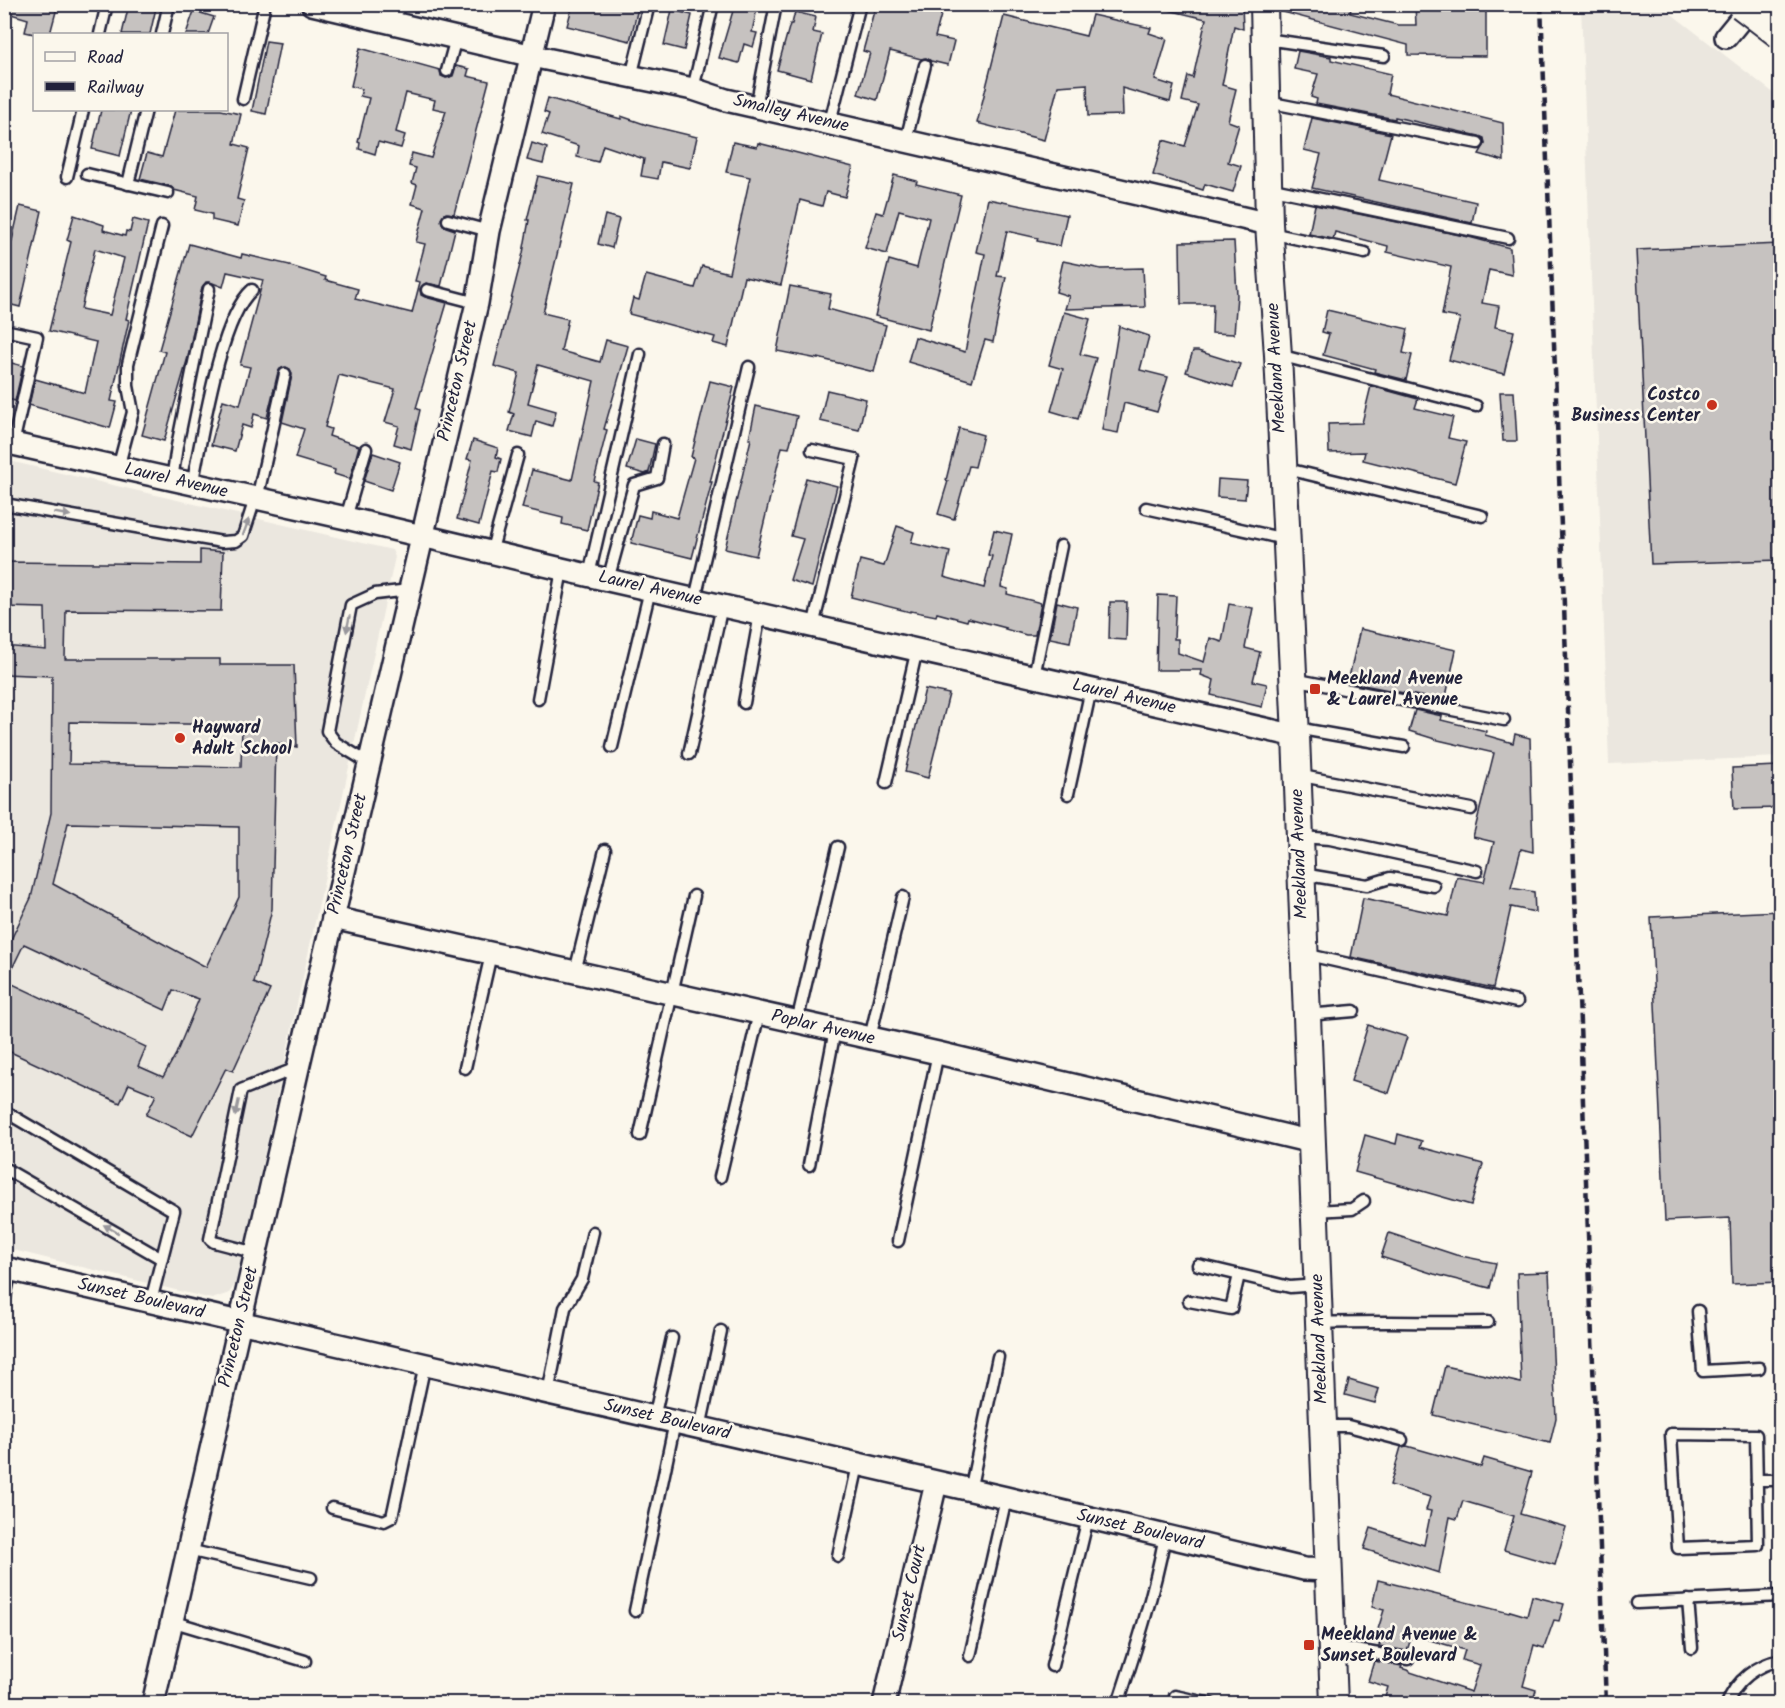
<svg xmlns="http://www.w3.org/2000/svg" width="1785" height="1708" viewBox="0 0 1785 1708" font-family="Kalam,sans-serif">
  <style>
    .built { fill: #ebe7df }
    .building { fill: #c6c2c0; stroke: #22223b; stroke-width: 1.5; fill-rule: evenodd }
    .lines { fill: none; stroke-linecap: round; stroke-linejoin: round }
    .service-casing { stroke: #22223b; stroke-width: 15 }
    .minor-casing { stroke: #22223b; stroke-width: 26 }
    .tertiary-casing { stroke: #22223b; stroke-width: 30 }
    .service { stroke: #fbf7ec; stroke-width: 10 }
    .minor { stroke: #fbf7ec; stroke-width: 21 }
    .tertiary { stroke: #fbf7ec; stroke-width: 26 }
    .rail { stroke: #22223b; stroke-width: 4.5; stroke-dasharray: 9 4.5; stroke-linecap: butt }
    .secondary-bridge-casing { stroke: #22223b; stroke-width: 34; stroke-linecap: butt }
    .secondary-bridge { stroke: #fbf7ec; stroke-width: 30 }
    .oneway { fill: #99979c }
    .poi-dot { fill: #c8321e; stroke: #fbf7ec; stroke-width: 2 }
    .labels { text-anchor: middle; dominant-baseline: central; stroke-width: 5; stroke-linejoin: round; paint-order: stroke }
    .street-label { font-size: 18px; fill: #22223b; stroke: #fbf7ec }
    .poi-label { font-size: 18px; font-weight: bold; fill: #22223b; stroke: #fbf7ec; text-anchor: start }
  </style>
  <rect width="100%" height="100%" fill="#fbf7ec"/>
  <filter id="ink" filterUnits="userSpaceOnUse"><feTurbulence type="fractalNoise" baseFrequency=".0167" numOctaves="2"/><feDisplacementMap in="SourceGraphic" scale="12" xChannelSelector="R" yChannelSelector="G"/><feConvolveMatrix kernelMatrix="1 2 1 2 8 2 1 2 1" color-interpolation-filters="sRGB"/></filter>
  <g filter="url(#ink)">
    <g class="built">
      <polygon points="1581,5 1660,5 1780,98 1780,757 1609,764"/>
      <polygon points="5,460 392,550 395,557 236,1283 229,1293 212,1299 5,1248"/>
    </g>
    <g class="building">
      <polygon points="4,4 58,4 50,34 34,34 25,32 28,19 4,12"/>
      <polygon points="129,4 141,4 156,8 150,34 122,34"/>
      <polygon points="573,4 639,4 630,41 567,26"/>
      <polygon points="735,4 758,4 752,32 757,33 753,47 744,44 739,63 719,58"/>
      <polygon points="876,4 944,4 935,37 954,41 948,65 931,61 926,58 921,59 890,51 877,100 858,94 870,53 863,51"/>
      <polygon points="1168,4 1242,4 1243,29 1234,26 1222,85 1236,89 1228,121 1239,125 1228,162 1241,166 1233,192 1205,184 1203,190 1153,175 1163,140 1185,146 1198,105 1182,101 1188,76 1193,78 1206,19 1168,10"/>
      <polygon points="1279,4 1352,4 1350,13 1398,25 1416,25 1415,4 1486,4 1486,56 1408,55 1408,45 1279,11"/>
      <polygon points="672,10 692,15 684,50 664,45"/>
      <polygon points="194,11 214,17 208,34 186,34"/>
      <polygon points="795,12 816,17 813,32 822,34 811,79 777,70 790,24 792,24"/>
      <polygon points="1092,15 1151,28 1149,33 1167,39 1155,80 1174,86 1170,102 1122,88 1123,115 1088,116 1087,84 1058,86 1044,140 977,123 1004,16 1086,36"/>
      <polygon points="266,41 280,43 266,114 252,111"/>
      <polygon points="360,48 440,70 441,76 446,78 453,76 456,66 469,69 467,76 489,81 454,214 446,213 441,219 443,226 455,230 441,286 426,283 420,289 421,295 425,297 447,303 416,408 420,410 411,449 394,444 399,426 385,422 395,389 339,375 325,427 331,429 329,436 359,446 350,479 334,474 335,470 295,458 304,429 282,422 292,375 290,369 286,367 280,369 278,372 267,418 254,414 251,428 242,425 235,451 211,445 223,400 240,405 250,367 240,365 263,280 227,272 223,287 210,282 206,282 202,287 188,357 164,441 142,435 165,352 159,350 189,244 241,258 242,254 290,265 290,266 326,277 325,280 358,289 355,299 412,313 420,282 415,281 425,244 416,242 425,208 412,204 417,185 412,183 416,168 409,166 412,153 431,158 446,111 433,108 435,100 406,93 396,132 405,135 401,148 378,142 375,154 359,149 360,143 358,142 369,98 360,96 362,89 351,86"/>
      <polygon points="1298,51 1331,57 1331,60 1391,74 1387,94 1503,123 1504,161 1479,154 1485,144 1484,138 1479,136 1395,117 1395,119 1316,104 1317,99 1311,97 1318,74 1294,69"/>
      <polygon points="548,98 621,119 621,116 647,125 697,137 690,168 661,162 658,179 641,176 644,159 603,145 598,162 577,157 579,146 542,134 549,114 544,112"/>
      <polygon points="101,110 131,110 120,156 92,149"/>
      <polygon points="175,110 221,110 241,114 234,144 249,148 237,199 244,201 238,226 212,220 212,214 195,210 198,196 174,190 170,186 140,179 147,153 162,157"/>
      <polygon points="1312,118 1391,134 1379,180 1476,202 1472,223 1312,188 1321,154 1304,150"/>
      <polygon points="733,142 757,147 758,143 853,167 845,197 826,192 822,206 800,200 781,285 744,277 728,347 713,343 715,337 629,314 633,298 639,300 646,275 695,288 702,266 729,273 750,177 726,172"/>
      <polygon points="532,143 547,148 543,164 527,160"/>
      <polygon points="894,175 917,181 916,184 961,195 929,330 875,316 889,260 917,268 929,218 899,210 887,254 865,248 876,212 883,214"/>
      <polygon points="538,176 574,184 543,313 568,319 561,351 600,362 606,340 628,346 604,429 607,430 594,481 598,482 587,530 562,524 563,518 522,508 532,470 572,480 594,381 538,365 528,403 556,411 552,426 536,421 532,437 509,431 514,414 509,412 519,373 494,366 523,253 529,220 527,220"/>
      <polygon points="988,199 1067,215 1060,246 1037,241 1038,238 1007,231 997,276 1006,277 993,342 985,340 972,381 908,362 915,337 965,352 985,254 976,252"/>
      <polygon points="1315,205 1469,237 1510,248 1512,275 1489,270 1482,303 1499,306 1495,327 1514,331 1504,374 1449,360 1460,318 1442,315 1451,267 1387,252 1388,246 1335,232 1333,239 1309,234"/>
      <polygon points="20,206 42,211 20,307 4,303 4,275"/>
      <path d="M74,215L104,225L103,230L125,236L126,231L130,232L133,219L148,223L126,319L129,320L111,401L117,402L110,428L29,405L35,379L85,393L96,342L49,331L71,242L67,240ZM95,249L124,258L110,315L81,309Z"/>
      <polygon points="605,215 619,219 612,248 598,244"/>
      <polygon points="1234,241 1237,295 1234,334 1212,333 1213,304 1181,304 1180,242"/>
      <polygon points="1780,244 1780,560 1651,564 1636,250"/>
      <polygon points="1063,261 1101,269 1143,268 1145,307 1065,309 1069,296 1056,292"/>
      <polygon points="790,286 831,294 828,309 886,325 874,372 818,358 818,359 777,351"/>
      <polygon points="1327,310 1408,329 1403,353 1412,355 1406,380 1374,372 1375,369 1323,355 1329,334 1322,332"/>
      <polygon points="1064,312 1090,319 1080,354 1096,358 1078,419 1051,411 1063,369 1049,365"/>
      <polygon points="1119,326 1149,336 1140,370 1168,377 1157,412 1124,403 1118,433 1102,430"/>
      <polygon points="1193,351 1198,351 1240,364 1233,387 1186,372"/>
      <polygon points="4,361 23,366 15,401 4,398"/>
      <polygon points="710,381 734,387 710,482 712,482 692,558 631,543 638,515 650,518 651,511 677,518 694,458 691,457"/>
      <polygon points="1371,386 1418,399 1415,408 1453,417 1448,438 1466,442 1455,483 1363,460 1365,452 1329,453 1328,424 1362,423"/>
      <polygon points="827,390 866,399 859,430 820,421"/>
      <polygon points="1500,392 1514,392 1517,441 1503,441"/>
      <polygon points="756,406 797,416 789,448 782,447 756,556 725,549 751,439 749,439"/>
      <polygon points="959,428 983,435 975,467 969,466 954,519 938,514 948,481 946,480"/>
      <polygon points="636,439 655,444 649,472 645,474 627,469"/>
      <polygon points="473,440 498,448 496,457 501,459 498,472 493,471 479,525 457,519 472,460 467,459"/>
      <polygon points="373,453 400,462 391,490 364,481"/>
      <polygon points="806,478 837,486 812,587 790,580 803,539 791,536"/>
      <polygon points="1218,479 1247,481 1245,499 1217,497"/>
      <polygon points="897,526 914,532 911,543 950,552 944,577 984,588 992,556 988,555 994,530 1012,534 1001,587 1008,589 1007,594 1041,603 1035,635 1026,635 1005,629 1006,628 968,618 967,621 937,613 936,616 911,611 910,612 851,597 860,560 884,566"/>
      <path d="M200,550L223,552L221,611L66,610L65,659H220V665H294L297,747L276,743L272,909L254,983L270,990L233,1071L226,1068L192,1136L146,1115L156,1095L129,1084L120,1103L4,1049V954L31,898L51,813L52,676L4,674V646L46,650L45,608L4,607V562L200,564ZM70,722L242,725L241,767L69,764ZM68,823L239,827V897L206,967L53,884ZM24,944L165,1010L173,990L199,999L176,1054L163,1077L138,1066L146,1047L6,981Z"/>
      <polygon points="1158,595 1176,596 1174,639 1178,639 1178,653 1204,662 1210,638 1222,642 1229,604 1253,608 1245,648 1260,652 1253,681 1267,684 1262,707 1211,695 1214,680 1201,675 1202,670 1156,670"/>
      <polygon points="1057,602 1077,607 1070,642 1050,638"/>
      <polygon points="1110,602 1127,602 1126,640 1109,639"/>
      <polygon points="1360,629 1456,650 1445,701 1348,682"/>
      <polygon points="925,689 949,694 928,778 905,772"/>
      <polygon points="1415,710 1442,716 1441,720 1486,731 1485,735 1513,743 1515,734 1530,738 1533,852 1521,849 1511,888 1534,892 1535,912 1511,907 1493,988 1351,957 1363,898 1448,916 1457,877 1484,882 1494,842 1473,837 1494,753 1438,740 1409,731"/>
      <polygon points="1778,766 1778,776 1780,776 1780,808 1734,809 1732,768"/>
      <polygon points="1780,911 1780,1282 1732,1284 1730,1218 1665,1221 1651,917"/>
      <polygon points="1368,1025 1407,1037 1389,1093 1351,1081"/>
      <polygon points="1398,1134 1422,1141 1420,1147 1483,1164 1471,1205 1355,1172 1365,1135 1396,1144"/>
      <polygon points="1389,1233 1456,1255 1496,1263 1490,1288 1434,1274 1381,1257"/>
      <polygon points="1549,1272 1556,1418 1550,1443 1433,1415 1445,1366 1521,1383 1517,1273"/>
      <polygon points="1349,1380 1379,1389 1375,1403 1345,1395"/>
      <polygon points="1407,1446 1481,1467 1484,1458 1532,1472 1520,1514 1566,1527 1555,1565 1504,1550 1514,1516 1463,1501 1457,1519 1450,1517 1439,1573 1364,1549 1371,1528 1424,1545 1431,1511 1426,1510 1430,1497 1390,1485 1401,1447"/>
      <polygon points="1378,1580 1509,1613 1510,1611 1527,1616 1532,1596 1564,1604 1559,1621 1554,1620 1544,1648 1534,1645 1523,1686 1536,1690 1532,1704 1383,1704 1388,1687 1368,1681 1374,1661 1402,1666 1401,1668 1410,1671 1410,1672 1471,1692 1480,1665 1462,1660 1465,1650 1412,1635 1407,1651 1379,1646 1380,1644 1374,1642 1384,1610 1372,1607"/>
    </g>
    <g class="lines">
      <g class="service-casing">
        <g id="service">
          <polyline points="394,24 399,4"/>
          <polyline points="100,34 107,4"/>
          <polyline points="162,34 169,4"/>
          <polyline points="1266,39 1384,56"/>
          <polyline points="447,71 456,38"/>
          <polyline points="631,77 649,4"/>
          <polyline points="693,89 713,4"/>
          <polyline points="243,99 265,4"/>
          <polyline points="1267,102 1478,143"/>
          <polyline points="756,107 776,4"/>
          <polyline points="830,122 860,4"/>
          <polyline points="906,140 925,65"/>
          <polyline points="87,174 168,193"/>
          <polyline points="67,177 83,110"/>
          <polyline points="128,184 146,110"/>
          <polyline points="1268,188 1508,238"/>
          <polyline points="448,220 489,231"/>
          <polyline points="1270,233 1365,253"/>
          <polyline points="427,290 477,303"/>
          <polyline points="4,330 37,337 13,444"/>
          <polyline points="1279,355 1476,406"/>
          <polyline points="812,450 854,459 813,626"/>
          <polyline points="118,468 133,412 128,386 128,364 162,226"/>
          <polyline points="1283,468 1482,516"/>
          <polyline points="172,480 177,446 209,289"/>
          <path d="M192,485C202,439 219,319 252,290"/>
          <polyline points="257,499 285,374"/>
          <polyline points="4,504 222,542 236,541 243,536 255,499"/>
          <polyline points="1146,508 1285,539"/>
          <polyline points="346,518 366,449"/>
          <polyline points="491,553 518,455"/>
          <polyline points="589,575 640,354"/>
          <polyline points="608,580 634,485 657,478 663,444"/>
          <polyline points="695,599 749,367"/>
          <polyline points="1034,676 1061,546"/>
          <polyline points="1293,679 1504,720"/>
          <polyline points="538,699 562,570"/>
          <polyline points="744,703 760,614"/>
          <polyline points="1296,728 1404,747"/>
          <polyline points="612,747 650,590"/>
          <polyline points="689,754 722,606"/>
          <polyline points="369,763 336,743 327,731 351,605 375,594 409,590"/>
          <polyline points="1297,775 1471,809"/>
          <polyline points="886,783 917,649"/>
          <polyline points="1068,794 1091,689"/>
          <polyline points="1300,837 1330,839 1477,871"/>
          <polyline points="1302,874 1367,885 1390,878 1434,886"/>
          <polyline points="1304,954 1517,1002"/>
          <polyline points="575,972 605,850"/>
          <polyline points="1307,1015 1354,1011"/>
          <polyline points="797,1022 838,847"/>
          <polyline points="870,1038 903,897"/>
          <polyline points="465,1068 491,954"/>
          <polyline points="4,1111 174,1211 151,1301"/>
          <polyline points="640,1135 694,896"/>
          <polyline points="809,1165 835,1030"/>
          <polyline points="4,1168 162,1259"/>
          <polyline points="720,1177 759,1013"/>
          <polyline points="1315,1211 1352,1209 1364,1201"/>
          <polyline points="898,1241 938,1053"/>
          <polyline points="256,1253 214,1242 210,1239 241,1090 297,1068"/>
          <polyline points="1198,1265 1290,1287 1317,1285"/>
          <polyline points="1189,1301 1231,1309 1239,1275"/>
          <polyline points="4,1302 11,1269"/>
          <polyline points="1698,1311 1703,1371 1759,1368"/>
          <path d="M1319,1323C1376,1321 1432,1323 1488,1322"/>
          <polyline points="548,1393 565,1308 582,1279 593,1232"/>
          <polyline points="654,1418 672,1338"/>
          <polyline points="1324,1426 1348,1426 1402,1440"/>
          <polyline points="700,1428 721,1331"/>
          <polygon points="1671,1434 1756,1435 1758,1545 1678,1548"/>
          <polyline points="1757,1480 1780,1480"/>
          <polyline points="970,1491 998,1357"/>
          <polyline points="332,1508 384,1521 392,1517 425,1364"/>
          <polyline points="188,1550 311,1578"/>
          <polyline points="838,1556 858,1465"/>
          <polyline points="1688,1600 1692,1648"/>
          <polyline points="1637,1603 1780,1596"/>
          <polyline points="635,1611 675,1422"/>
          <polyline points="171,1621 305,1661"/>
          <polyline points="1332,1646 1408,1659"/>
          <polyline points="970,1656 1006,1498"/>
          <polyline points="1052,1666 1088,1518"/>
          <polyline points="1175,1696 1211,1704"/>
          <path d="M1118,1704C1136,1649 1154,1593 1165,1536"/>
          <path d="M1727,1704C1736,1680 1757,1665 1780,1660"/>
        </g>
      </g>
      <g class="minor-casing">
        <g id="minor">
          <polyline points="312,4 546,59 693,89 726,100 1269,224"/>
          <polyline points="1726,37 1753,4"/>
          <polyline points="4,442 346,518 608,580 1296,736"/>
          <polyline points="333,918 938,1053 1312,1142"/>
          <polyline points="4,1268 1006,1498 1304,1569 1329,1570"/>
          <polyline points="153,1704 298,1068 477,303 489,231 544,4"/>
          <polyline points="884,1704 936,1483"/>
        </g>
      </g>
      <g class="tertiary-casing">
        <polyline id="tertiary" points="1264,4 1269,224 1278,355 1296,736 1334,1704"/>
      </g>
      <use href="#service" class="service"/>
      <use href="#minor" class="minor"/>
      <use href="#tertiary" class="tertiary"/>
      <polyline class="rail" points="1541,4 1606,1704"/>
      <g class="secondary-bridge-casing">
        <polyline id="secondary-bridge" points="1742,4 1780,33"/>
      </g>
      <use href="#secondary-bridge" class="secondary-bridge"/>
    </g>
    <defs><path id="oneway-solid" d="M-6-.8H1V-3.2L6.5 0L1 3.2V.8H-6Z" transform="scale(1.5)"/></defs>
    <g class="oneway">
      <use href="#oneway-solid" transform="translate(62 514) rotate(10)"/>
      <use href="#oneway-solid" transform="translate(246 527) rotate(-70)"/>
      <use href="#oneway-solid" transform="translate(348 624) rotate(101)"/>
      <use href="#oneway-solid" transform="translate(237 1108) rotate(102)"/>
      <use href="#oneway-solid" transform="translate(111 1229) rotate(-150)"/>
    </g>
  </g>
  <g class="poi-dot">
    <circle cx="1712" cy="405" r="6"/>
    <rect x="1309" y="683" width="12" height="12" rx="3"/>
    <circle cx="180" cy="738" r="6"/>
    <rect x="1303" y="1639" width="12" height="12" rx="3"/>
  </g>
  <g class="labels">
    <g class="street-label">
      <text transform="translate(791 114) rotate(13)">Smalley Avenue</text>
      <text transform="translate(1277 368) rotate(-93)">Meekland Avenue</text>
      <text transform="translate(458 381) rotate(-77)">Princeton Street</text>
      <text transform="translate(176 481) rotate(13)">Laurel Avenue</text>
      <text transform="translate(650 589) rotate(13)">Laurel Avenue</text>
      <text transform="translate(1124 697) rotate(13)">Laurel Avenue</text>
      <text transform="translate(348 854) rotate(-77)">Princeton Street</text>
      <text transform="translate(1300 854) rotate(-92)">Meekland Avenue</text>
      <text transform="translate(823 1028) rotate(13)">Poplar Avenue</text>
      <text transform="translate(141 1299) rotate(13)">Sunset Boulevard</text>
      <text transform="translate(239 1327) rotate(-77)">Princeton Street</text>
      <text transform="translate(1320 1339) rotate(-92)">Meekland Avenue</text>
      <text transform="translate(667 1420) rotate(13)">Sunset Boulevard</text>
      <text transform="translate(1140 1530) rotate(13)">Sunset Boulevard</text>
      <text transform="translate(910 1593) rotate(-77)">Sunset Court</text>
    </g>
    <g class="poi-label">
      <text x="1700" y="395" text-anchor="end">Costco<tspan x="1700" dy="21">Business Center</tspan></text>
      <text x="1327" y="679">Meekland Avenue<tspan x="1327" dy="21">&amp; Laurel Avenue</tspan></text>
      <text x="192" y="728">Hayward<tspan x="192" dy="21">Adult School</tspan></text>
      <text x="1321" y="1635">Meekland Avenue &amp;<tspan x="1321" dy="21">Sunset Boulevard</tspan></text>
    </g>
  </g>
  <rect width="1785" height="1708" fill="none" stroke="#fbf7ec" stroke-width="24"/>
  <rect x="12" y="12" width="1761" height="1684" fill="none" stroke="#22223b" stroke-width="2" filter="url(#ink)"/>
  <rect x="33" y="33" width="195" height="78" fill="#fbf7ec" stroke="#a4a2a5" stroke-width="1.5"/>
  <rect x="45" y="52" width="30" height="9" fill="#fbf7ec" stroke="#a4a2a5" stroke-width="1.5"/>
  <text x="87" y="63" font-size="18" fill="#22223b">Road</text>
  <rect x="45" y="82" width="30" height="9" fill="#22223b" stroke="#a4a2a5" stroke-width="1.5"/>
  <text x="87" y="93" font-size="18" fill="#22223b">Railway</text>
</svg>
